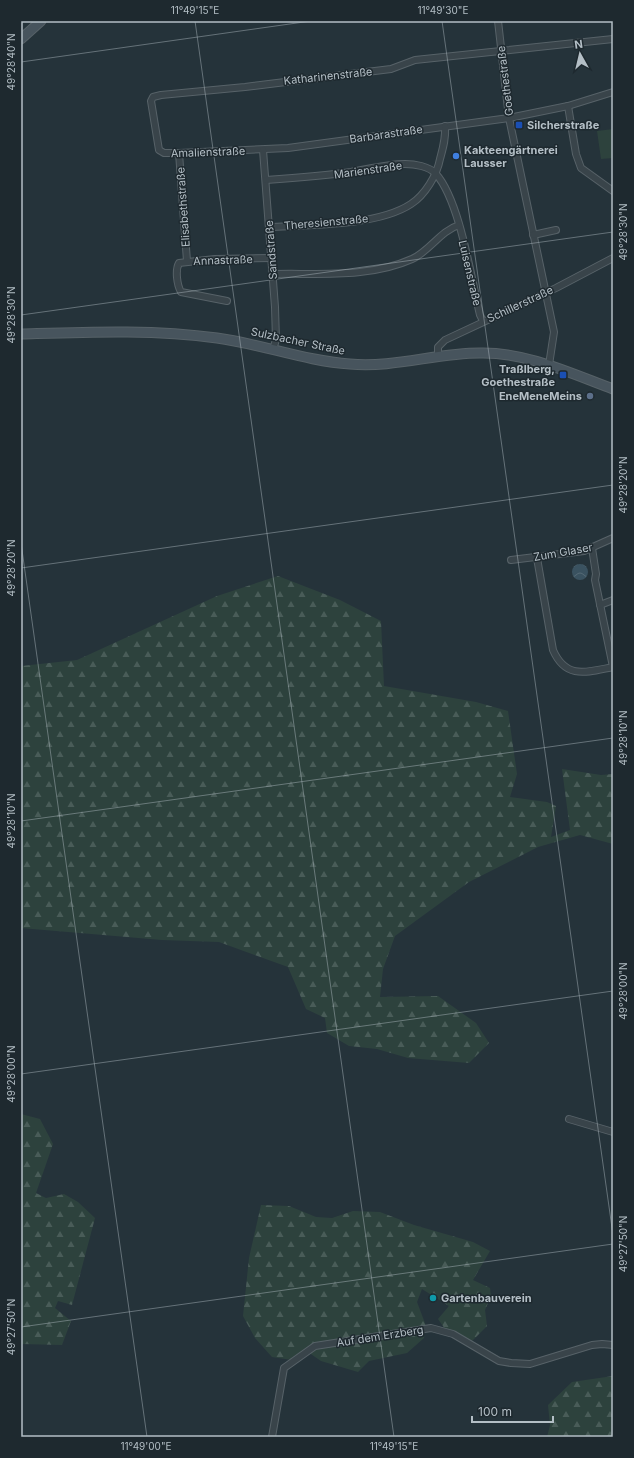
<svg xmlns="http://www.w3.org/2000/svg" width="634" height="1458" viewBox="0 0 634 1458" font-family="Inter,sans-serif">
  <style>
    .green { fill: #2d423d }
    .forest { fill: url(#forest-firs) }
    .water { fill: url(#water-waves) }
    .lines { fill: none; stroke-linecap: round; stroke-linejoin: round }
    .street-casing { stroke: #576268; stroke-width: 8 }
    .secondary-casing { stroke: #576268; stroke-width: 11 }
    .street { stroke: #39444a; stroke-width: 6 }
    .secondary { stroke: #47545d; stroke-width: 9 }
    .ticks { fill: none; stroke: #b4bfc6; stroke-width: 1; stroke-opacity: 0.45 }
    .transit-dot { fill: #1a4fb4; stroke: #1e292f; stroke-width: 1.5 }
    .shop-dot { fill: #3f7fe0; stroke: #1e292f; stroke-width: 1.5 }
    .service-dot { fill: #5c6f8a; stroke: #1e292f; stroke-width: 1.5 }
    .culture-dot { fill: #0f9aa8; stroke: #1e292f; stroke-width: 1.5 }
    .labels { text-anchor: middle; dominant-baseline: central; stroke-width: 3; stroke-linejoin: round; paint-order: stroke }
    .street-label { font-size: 11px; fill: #b4bfc6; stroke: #1e292f }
    .poi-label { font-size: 11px; font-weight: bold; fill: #b4bfc6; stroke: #1e292f; text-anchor: start }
    .neatline { fill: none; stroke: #b4bfc6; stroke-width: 1.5 }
    .ticks-label { font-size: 10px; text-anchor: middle; fill: #b4bfc6 }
  </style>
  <defs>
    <pattern id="forest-firs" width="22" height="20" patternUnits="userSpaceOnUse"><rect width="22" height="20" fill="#2d423d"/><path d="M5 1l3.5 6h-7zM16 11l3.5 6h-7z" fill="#495c58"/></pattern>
    <pattern id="water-waves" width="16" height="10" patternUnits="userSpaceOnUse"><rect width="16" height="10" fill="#3a5260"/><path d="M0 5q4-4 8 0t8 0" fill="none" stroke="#546975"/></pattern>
  </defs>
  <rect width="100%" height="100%" fill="#25333a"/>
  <polygon class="green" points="613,129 613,158 601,159 597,131"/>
  <g class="forest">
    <polygon points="278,576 340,600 381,621 384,686 476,702 508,711 517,774 510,797 547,802 556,806 551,837 570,830 562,769 601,775 613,774 613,844 580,835 538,847 469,882 395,936 383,969 380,997 438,996 476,1023 489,1043 469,1063 408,1058 377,1049 349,1046 327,1033 325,1018 306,1009 288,967 219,942 162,940 21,928 21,666 77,660 217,596"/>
    <polygon points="21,1114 40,1119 53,1144 36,1193 46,1198 64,1194 78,1202 95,1218 72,1305 58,1301 55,1308 71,1321 62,1345 21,1344"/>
    <polygon points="261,1205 289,1206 316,1217 332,1218 353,1211 380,1212 414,1225 473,1242 490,1251 473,1280 490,1288 491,1296 485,1310 487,1326 472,1341 445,1329 438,1319 449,1306 422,1289 417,1302 426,1326 424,1338 407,1353 369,1361 358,1372 321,1361 308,1352 292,1360 272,1357 255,1338 243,1316 249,1258"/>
    <polygon points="613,1376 613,1437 547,1437 550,1425 548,1405 572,1382"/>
  </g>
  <circle class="water" cx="580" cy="572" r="8"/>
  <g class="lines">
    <g class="street-casing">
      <g id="street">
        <polyline points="498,21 509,118 554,332 549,365"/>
        <polyline points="613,39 415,60 391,69 245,87 161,95 153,97 151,101 159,150 164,153 179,153 288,148 509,118 568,106 613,92"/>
        <polyline points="568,106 576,154 581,168 613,191"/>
        <polyline points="263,150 275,307 276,340 273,349"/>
        <polyline points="179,153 187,261"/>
        <path d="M266,180C294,178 322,176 351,172C368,169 387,164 405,164C414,164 429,166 436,174C460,201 471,278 480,315L483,321"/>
        <path d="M270,227C309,225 378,226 411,204C425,195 437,175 440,159C443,148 446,138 445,126"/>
        <polyline points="533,235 556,230"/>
        <path d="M273,274C319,273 370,278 412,259C430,251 440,231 459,225"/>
        <path d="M227,301L181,292C177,285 175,270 179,263L215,259L272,258"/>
        <polyline points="438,357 438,347 445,340 556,288 613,258"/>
        <polyline points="592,548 596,574 595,580 613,667"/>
        <path d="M537,558L553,650C566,680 587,672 613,667"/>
        <polyline points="511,560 584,551 613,538"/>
        <polyline points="600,605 613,600"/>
        <polyline points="569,1119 613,1132"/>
        <polyline points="272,1437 284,1368 315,1346 431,1328 453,1334 499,1361 511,1363 530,1364 592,1345 602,1344 613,1345"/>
      </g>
    </g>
    <g class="secondary-casing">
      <g id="secondary">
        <polyline points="21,39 41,21"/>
        <path d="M21,334C87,332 152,329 217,338C262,344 305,361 350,364C394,368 436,353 480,353C526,352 570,373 613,389"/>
      </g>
    </g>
    <use href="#street" class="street"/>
    <use href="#secondary" class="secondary"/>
  </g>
  <path class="ticks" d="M195,21L394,1437M442,21L613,1235M21,62L311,21M21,315L613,232M21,543L147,1437M21,568L613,485M21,821L613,738M21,1074L613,991M21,1327L613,1244"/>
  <g class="transit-dot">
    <rect x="515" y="121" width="8" height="8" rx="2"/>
    <rect x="559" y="371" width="8" height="8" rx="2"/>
  </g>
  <circle class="shop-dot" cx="456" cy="156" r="4"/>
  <circle class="service-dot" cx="590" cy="396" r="4"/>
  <circle class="culture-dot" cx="433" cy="1298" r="4"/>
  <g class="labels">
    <g class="street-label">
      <text transform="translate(328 76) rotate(-6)">Katharinenstraße</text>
      <text transform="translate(505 81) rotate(-97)">Goethestraße</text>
      <text transform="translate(386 134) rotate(-8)">Barbarastraße</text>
      <text transform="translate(208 152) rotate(-2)">Amalienstraße</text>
      <text transform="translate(368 170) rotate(-8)">Marienstraße</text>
      <text transform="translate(183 207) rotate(-94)">Elisabethstraße</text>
      <text transform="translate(326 222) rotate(-5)">Theresienstraße</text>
      <text transform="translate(271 250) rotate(-94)">Sandstraße</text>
      <text transform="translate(223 260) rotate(-2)">Annastraße</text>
      <text transform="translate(470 273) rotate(77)">Luisenstraße</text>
      <text transform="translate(520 304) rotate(-25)">Schillerstraße</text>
      <text transform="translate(298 341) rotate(12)">Sulzbacher Straße</text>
      <text transform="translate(563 552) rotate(-10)">Zum Glaser</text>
      <text transform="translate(380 1336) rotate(-9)">Auf dem Erzberg</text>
    </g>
    <g class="poi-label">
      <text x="527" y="125">Silcherstraße</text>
      <text x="464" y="150">Kakteengärtnerei<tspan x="464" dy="13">Lausser</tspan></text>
      <text x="555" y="369" text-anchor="end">Traßlberg,<tspan x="555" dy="13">Goethestraße</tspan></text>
      <text x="582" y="396" text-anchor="end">EneMeneMeins</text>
      <text x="441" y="1298">Gartenbauverein</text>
    </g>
  </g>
  <rect width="634" height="1458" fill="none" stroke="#1e292f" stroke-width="44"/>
  <g transform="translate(580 54) rotate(352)" stroke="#1e292f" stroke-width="3" paint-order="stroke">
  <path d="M0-3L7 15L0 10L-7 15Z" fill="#b4bfc6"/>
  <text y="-6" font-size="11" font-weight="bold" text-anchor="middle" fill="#b4bfc6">N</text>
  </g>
  <path d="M472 1416v6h81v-6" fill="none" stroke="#b4bfc6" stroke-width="2"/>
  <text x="478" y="1416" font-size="12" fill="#b4bfc6" stroke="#1e292f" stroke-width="3" paint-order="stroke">100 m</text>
  <rect x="22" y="22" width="590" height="1414" class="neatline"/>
  <g class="ticks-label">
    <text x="195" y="14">11°49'15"E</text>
    <text x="443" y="14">11°49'30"E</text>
    <text transform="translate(11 62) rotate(-90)" y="4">49°28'40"N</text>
    <text transform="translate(623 232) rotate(-90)" y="4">49°28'30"N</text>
    <text transform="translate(11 315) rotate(-90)" y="4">49°28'30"N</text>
    <text transform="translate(623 485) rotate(-90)" y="4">49°28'20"N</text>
    <text transform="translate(11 568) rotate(-90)" y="4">49°28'20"N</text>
    <text transform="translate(623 738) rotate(-90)" y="4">49°28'10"N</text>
    <text transform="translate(11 821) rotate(-90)" y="4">49°28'10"N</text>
    <text transform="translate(623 991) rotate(-90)" y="4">49°28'00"N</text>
    <text transform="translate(11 1074) rotate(-90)" y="4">49°28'00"N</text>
    <text transform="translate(623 1244) rotate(-90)" y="4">49°27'50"N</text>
    <text transform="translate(11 1327) rotate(-90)" y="4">49°27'50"N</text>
    <text x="146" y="1450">11°49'00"E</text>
    <text x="394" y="1450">11°49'15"E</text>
  </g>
</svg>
